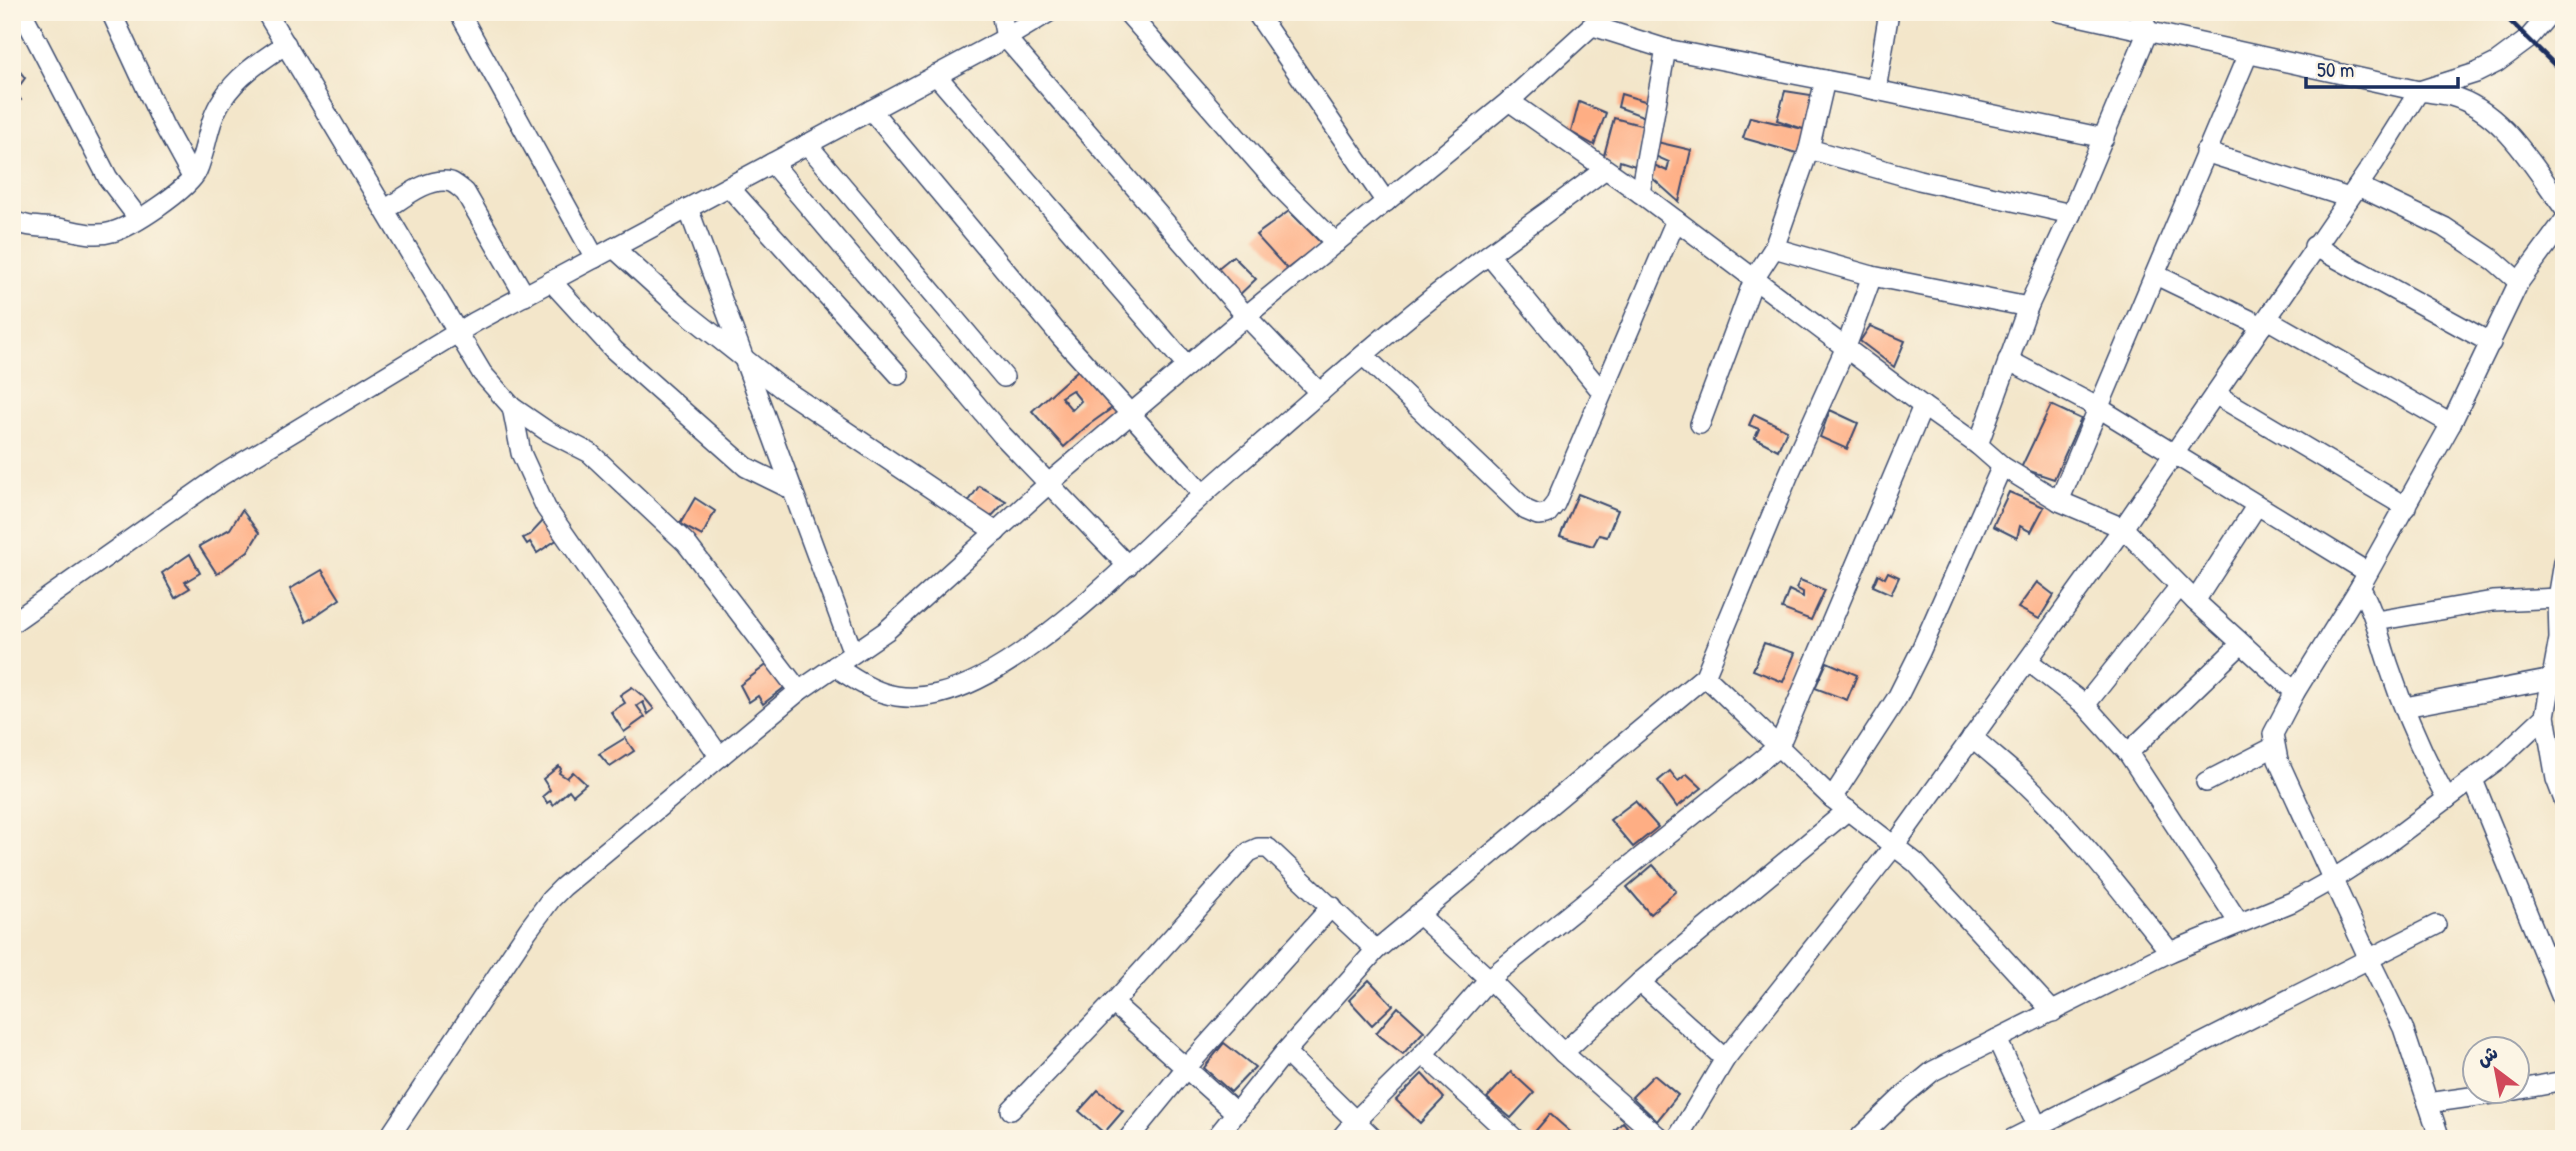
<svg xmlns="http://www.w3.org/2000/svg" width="2576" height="1151" viewBox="0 0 2576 1151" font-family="'Patrick Hand','Playpen Sans Arabic',sans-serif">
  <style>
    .building { fill: #feae84; fill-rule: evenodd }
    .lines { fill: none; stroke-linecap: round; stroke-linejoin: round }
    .minor-casing { stroke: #3b4a6e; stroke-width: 22 }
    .minor { stroke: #fff; stroke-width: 19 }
    .rail { stroke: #1b2f5e; stroke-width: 5 }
  </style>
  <rect width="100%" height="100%" fill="#fcf5e5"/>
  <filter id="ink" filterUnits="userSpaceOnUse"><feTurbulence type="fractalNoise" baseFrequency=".0143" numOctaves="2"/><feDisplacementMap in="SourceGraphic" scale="14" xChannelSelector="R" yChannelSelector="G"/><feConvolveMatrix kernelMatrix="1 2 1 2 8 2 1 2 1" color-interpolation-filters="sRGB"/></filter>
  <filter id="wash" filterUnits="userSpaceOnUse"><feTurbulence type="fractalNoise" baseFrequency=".00686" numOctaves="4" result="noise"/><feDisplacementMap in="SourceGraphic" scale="28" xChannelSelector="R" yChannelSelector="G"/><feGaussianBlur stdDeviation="1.57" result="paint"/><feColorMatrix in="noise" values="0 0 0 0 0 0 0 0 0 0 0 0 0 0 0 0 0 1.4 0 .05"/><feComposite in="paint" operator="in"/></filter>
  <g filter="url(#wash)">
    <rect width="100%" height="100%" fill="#f3e6ca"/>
    <g id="blocks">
      <g class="building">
        <polygon points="12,61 25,78 15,92 21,100 12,105"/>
        <polygon points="1785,91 1817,96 1800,154 1743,138 1750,117 1803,129 1777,120"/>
        <polygon points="1621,94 1648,102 1645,117 1618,107"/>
        <polygon points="1579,102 1606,113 1594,145 1571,132"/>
        <polygon points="1614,118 1644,126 1635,166 1620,161 1619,166 1603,159"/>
        <polygon points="1657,142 1691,150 1679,202 1651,177 1654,165 1667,171 1669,162 1655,156"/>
        <polygon points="1289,211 1321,243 1287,269 1256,235"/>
        <polygon points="1233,256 1256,279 1235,299 1212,273"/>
        <polygon points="1870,326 1905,341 1894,367 1860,341"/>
        <path d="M1078,370L1112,408L1087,426L1064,447L1032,411ZM1072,390L1081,401L1072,410L1061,397Z"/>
        <polygon points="2051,405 2081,419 2054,479 2021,468"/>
        <polygon points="1830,410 1858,423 1847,449 1820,437"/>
        <polygon points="1754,414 1787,430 1778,450 1755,438 1759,429 1749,425"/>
        <polygon points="979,486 1006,501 988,520 965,507"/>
        <polygon points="2009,492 2044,507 2031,532 2020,526 2017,538 1993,526"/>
        <polygon points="1578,494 1618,510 1607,537 1599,535 1593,546 1560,536"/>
        <polygon points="695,498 715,511 702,536 680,524"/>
        <polygon points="242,510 259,533 248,551 217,574 199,546 230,529"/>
        <polygon points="543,521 558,539 537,553 530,542 527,544 523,538 530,535"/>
        <polygon points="190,554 200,573 185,582 190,588 175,597 162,573"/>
        <polygon points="322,570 340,599 306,622 290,589"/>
        <polygon points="1888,572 1899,577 1891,594 1873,586 1878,574 1885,578"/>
        <polygon points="1800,580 1825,590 1811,620 1782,609 1789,590 1803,597 1803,592 1796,588"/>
        <polygon points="2037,582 2054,595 2039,619 2018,608"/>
        <polygon points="1764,643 1795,653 1783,682 1753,670"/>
        <polygon points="773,660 790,683 763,704 758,696 749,702 740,685"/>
        <polygon points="1827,662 1857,675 1847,700 1815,688"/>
        <polygon points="632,687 644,697 654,709 648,714 643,702 637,706 645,717 624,732 611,712 625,703 620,695"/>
        <polygon points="625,738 634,751 610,767 599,754"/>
        <polygon points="559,766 561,769 559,773 567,778 573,772 586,784 573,795 569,790 553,805 550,801 547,803 543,796 550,790 543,779"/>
        <polygon points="1670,771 1678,781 1687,774 1702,788 1677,807 1658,781"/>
        <polygon points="1635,801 1658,827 1633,847 1610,820"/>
        <polygon points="1653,865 1676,891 1650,914 1627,887"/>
        <polygon points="1369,980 1393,1005 1372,1025 1349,1000"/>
        <polygon points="1398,1007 1424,1031 1403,1054 1376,1033"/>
        <polygon points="1224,1043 1255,1067 1231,1092 1204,1068"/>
        <polygon points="1511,1072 1534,1093 1511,1118 1487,1098"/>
        <polygon points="1422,1074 1444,1098 1420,1123 1396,1100"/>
        <polygon points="1654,1075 1678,1095 1657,1121 1632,1097"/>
        <polygon points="1098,1090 1123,1111 1104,1133 1079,1111"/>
        <polygon points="1550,1114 1575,1136 1572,1139 1536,1139 1532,1135"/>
        <polygon points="1623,1122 1637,1139 1606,1139"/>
      </g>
    </g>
  </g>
  <g filter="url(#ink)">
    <use href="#blocks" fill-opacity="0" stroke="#3b4a6e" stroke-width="2"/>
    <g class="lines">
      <g class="minor-casing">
        <g id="minor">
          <polyline points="22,12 108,178 139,219"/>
          <polyline points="111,12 163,124 192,177"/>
          <polyline points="266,12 482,373 512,407 547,431 590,453 686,543 799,691"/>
          <polyline points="459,12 595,258"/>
          <polyline points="1001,12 1006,38 1246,316 1320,393"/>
          <polyline points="1127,12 1280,187 1336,243"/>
          <polyline points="1256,12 1386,202"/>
          <path d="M2060,12L2419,91C2430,93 2441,93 2451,96C2504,111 2533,167 2564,208"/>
          <polyline points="1593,26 1666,49 1876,90 2104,138"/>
          <polyline points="936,75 1187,366"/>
          <polyline points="1876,90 1889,12"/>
          <polyline points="1509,101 1640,193 1923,406 1978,445 2002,466 2059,501 2123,528 2195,601 2295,692"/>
          <polyline points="871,110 1061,337 1203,494"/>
          <polyline points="807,144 1004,377"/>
          <polyline points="1809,149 1919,180 2071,214"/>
          <polyline points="2205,152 2349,198"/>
          <polyline points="772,163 1002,435 1128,566"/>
          <polyline points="2358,186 2444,227 2495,261 2519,282"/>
          <polyline points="729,187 899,375"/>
          <polyline points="1640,193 1666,49"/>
          <polyline points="688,208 853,653"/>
          <path d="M385,210C402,199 429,176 451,182C456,184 461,189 465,192L525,296"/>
          <path d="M12,220C28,229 47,226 64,229C80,232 95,237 112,232C132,227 189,189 197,171C207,148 208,121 222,100C237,76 262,60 286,44"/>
          <polyline points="2314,246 2491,343"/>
          <polyline points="614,248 679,307 780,387 996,532"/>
          <polyline points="1774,248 1872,276 2028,307"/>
          <polyline points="1489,255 1602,392"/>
          <polyline points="2156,275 2262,326"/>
          <polyline points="551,281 614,350 746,467 791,489"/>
          <polyline points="2267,319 2451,424"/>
          <polyline points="1364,356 1526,510 1538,515 1547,514 1555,504 1676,220"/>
          <polyline points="2008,360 2099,408 2367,572"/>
          <polyline points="2215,394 2406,507"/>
          <polyline points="512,407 521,453 546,508 720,757"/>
          <polyline points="1700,424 1754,279 1774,248 1809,149 1825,80"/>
          <polyline points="1978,445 2028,307 2071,214 2148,31 2140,12"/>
          <polyline points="2059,501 2248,54"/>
          <polyline points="2564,562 2558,598 2559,639 2545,716 2556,779 2564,800"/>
          <path d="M2360,587C2375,613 2380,641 2390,669C2405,714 2424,757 2447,799"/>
          <polyline points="2195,601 2257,505"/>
          <polyline points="2376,621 2493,601 2558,598"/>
          <polyline points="12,623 222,475 475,322 1006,38 1049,12"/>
          <polyline points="2028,661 2085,705 2128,753 2239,923"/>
          <path d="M835,666C868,690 895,704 938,694C971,686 1004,666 1031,646C1105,593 1165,526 1233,468C1307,405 1378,339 1455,280C1504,242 1555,207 1604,170"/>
          <polyline points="1705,676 1832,798 1916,863 2053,1012"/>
          <polyline points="2085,705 2180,586"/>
          <polyline points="2405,707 2553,679"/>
          <path d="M1972,737C1988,751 2005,765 2021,779C2076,831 2123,893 2170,952"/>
          <polyline points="2128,753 2241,644"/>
          <polyline points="2473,780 2564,1003"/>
          <polyline points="2206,782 2274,747"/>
          <polyline points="1832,798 1897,698 1920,652 2002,466"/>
          <polyline points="1418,914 1489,979 1563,1053 1661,1139"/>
          <polyline points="1640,982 1725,1059"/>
          <polyline points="1113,1003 1236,1113"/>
          <polyline points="1997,1039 2043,1139"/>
          <polyline points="1285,1052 1374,1139"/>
          <polyline points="1563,1053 1640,982 1848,810"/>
          <polyline points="1423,1054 1515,1139"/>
          <polyline points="2516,1090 2564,1081"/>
          <polyline points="2428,1103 2506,1092"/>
          <polyline points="1011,1110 1113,1003 1249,852 1258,848 1268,848 1376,950"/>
          <polyline points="388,1139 528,930 551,899 563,887 799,691 886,631 1055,478 1246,316 1509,101 1607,12"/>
          <polyline points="1128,1139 1186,1068 1332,906"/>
          <polyline points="1215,1139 1285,1052 1376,950 1705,676 1788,476 1846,347 1872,276"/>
          <polyline points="1340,1139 1356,1120 1423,1054 1489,979 1779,746 1923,406"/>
          <polyline points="1677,1139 1725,1059 1894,846 2123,528 2375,161 2419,91 2476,73 2496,63 2527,40 2551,12"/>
          <polyline points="1858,1139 1904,1095 1933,1071 2170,952 2292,902 2333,879 2384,846 2496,762 2545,716"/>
          <polyline points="2012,1139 2436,925"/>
          <polyline points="2440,1139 2403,1028 2369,959 2278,760 2273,734 2295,692 2360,587 2451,424 2519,282 2564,221"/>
        </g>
      </g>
      <use href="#minor" class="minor"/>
      <polyline class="rail" points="2501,12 2564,74"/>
    </g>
  </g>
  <rect width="2576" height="1151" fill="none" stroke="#fcf5e5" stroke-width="42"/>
  <g transform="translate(2496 1070) rotate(328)"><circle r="33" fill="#fcf5e5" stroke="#a2a6af" stroke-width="2"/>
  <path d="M0-5L12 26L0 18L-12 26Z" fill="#d1495b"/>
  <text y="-10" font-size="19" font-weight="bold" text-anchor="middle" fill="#1b2f5e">ش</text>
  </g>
  <path d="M2306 77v10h152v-10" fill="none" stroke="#1b2f5e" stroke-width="3.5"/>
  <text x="2317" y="77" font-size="21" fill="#1b2f5e" stroke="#fcf5e5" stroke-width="5" paint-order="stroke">50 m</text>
</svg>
